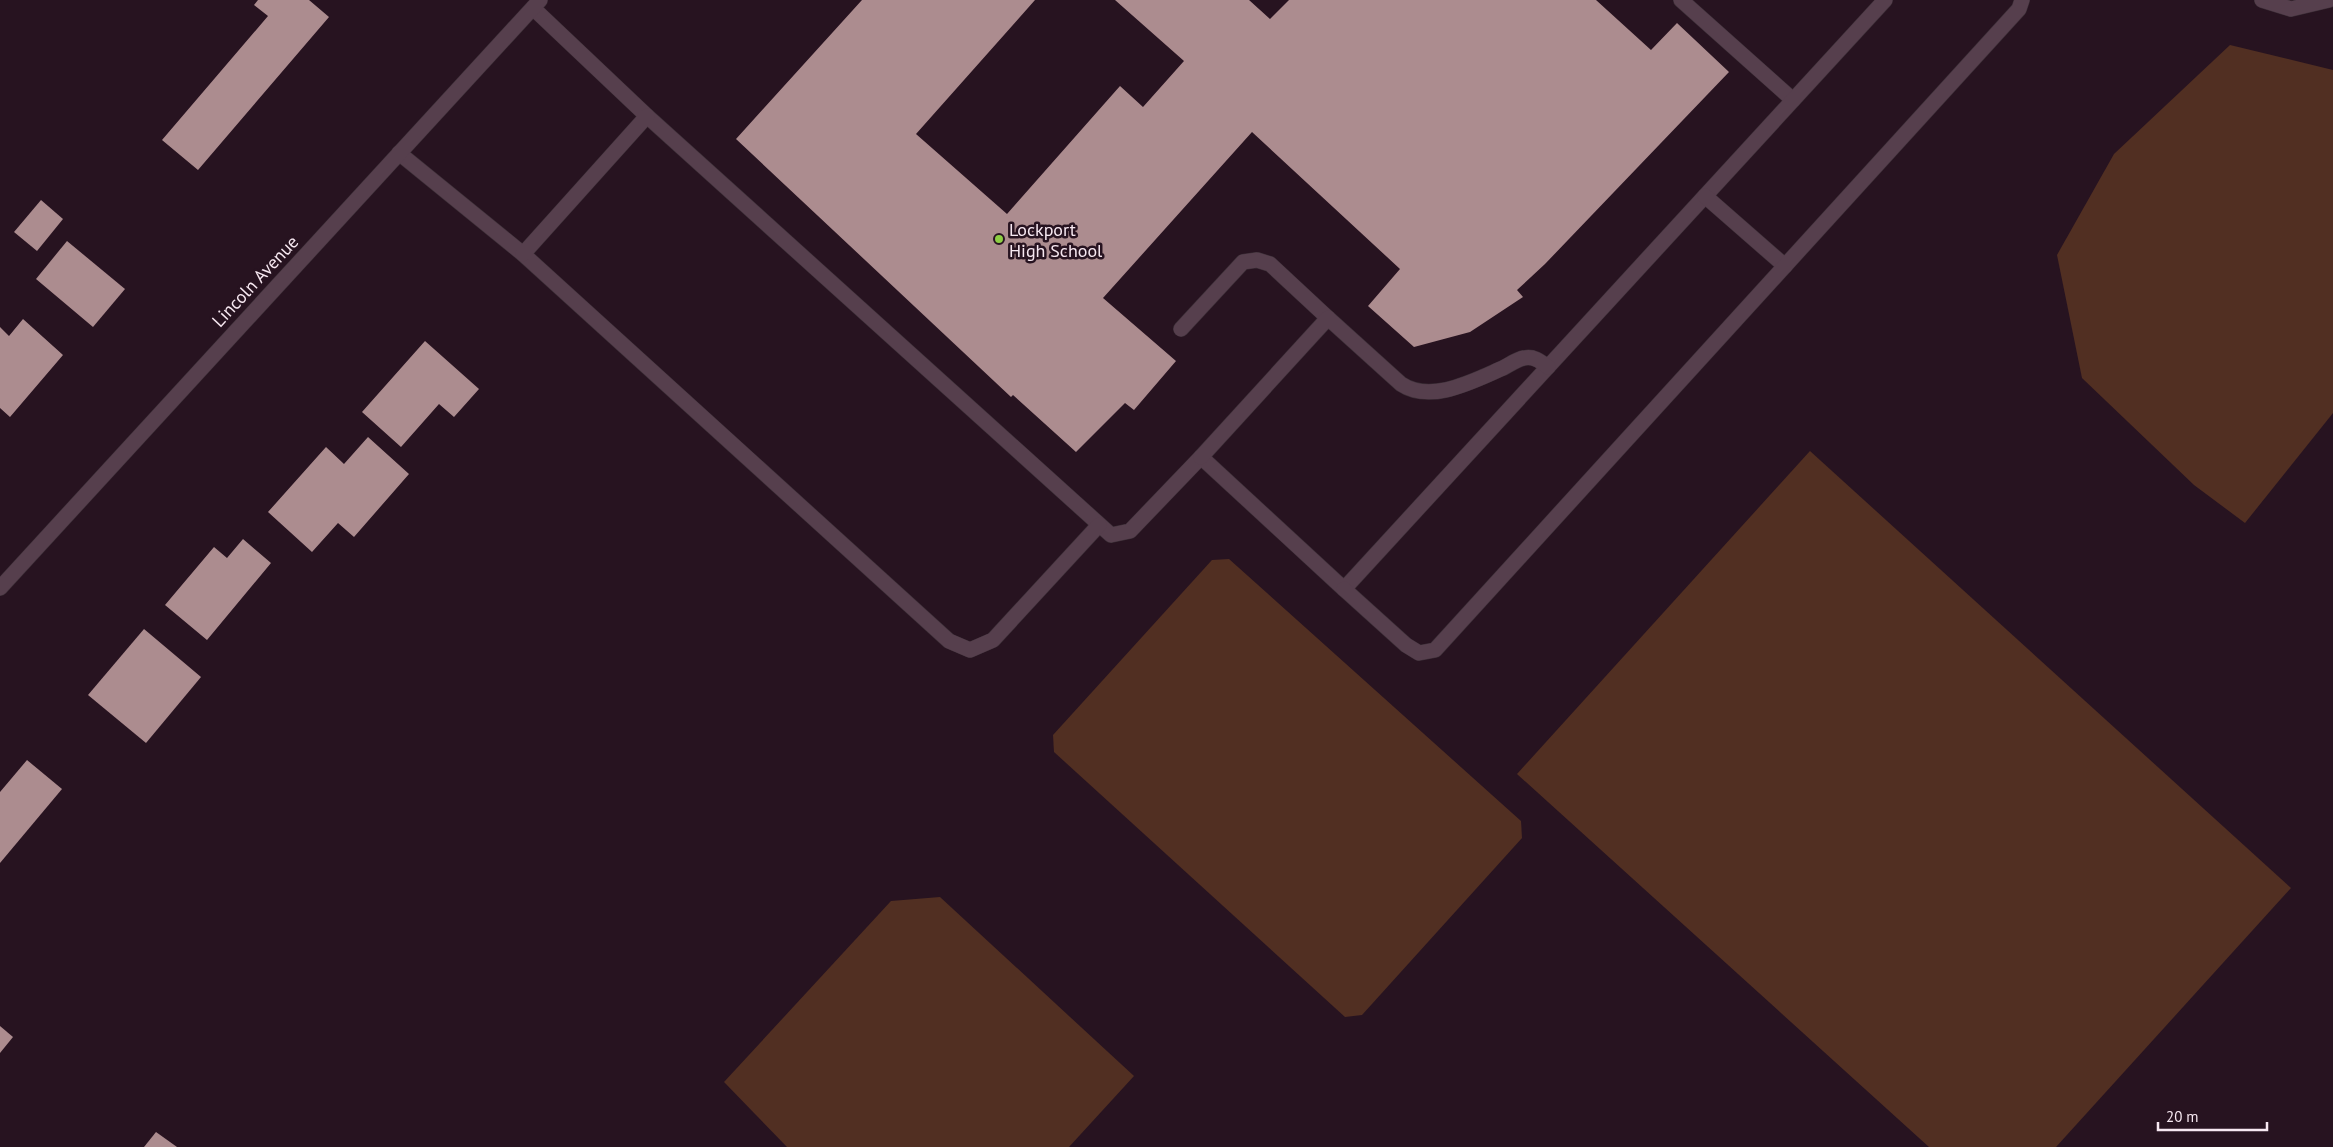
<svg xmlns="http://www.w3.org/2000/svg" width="2333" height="1147" viewBox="0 0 2333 1147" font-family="'PT Sans',sans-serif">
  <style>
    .green { fill: #512f22 }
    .building { fill: #ac8c8f }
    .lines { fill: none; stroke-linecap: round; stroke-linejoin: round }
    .lane-casing { stroke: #3d3038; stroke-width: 16 }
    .secondary-casing { stroke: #3d3038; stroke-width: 16 }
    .lane { stroke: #563f4d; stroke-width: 15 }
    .secondary { stroke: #563f4d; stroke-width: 15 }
    .poi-dot { fill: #8dce44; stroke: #271320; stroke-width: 2 }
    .labels { text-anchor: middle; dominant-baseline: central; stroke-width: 5; stroke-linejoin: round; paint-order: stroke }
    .poi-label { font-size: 18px; fill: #f7e8f1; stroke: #271320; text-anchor: start }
    .street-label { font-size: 18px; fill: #f7e8f1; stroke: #271320 }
  </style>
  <rect width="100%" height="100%" fill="#271320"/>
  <g class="green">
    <polygon points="2230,45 2333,70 2333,413 2245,523 2194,485 2082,378 2057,255 2114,154"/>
    <polygon points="1810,451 2291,888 2056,1147 1929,1147 1517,774"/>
    <polygon points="1229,559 1521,821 1522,838 1362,1015 1345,1017 1054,752 1053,735 1212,560"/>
    <polygon points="940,897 1134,1076 1069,1147 787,1147 724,1082 891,901"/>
  </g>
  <g class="building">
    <polygon points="258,0 309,0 329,17 198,170 162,140 268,16 254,5"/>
    <polygon points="862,0 1035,0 916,134 1007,214 1120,86 1143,107 1184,61 1115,0 1249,0 1270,19 1289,0 1596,0 1651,50 1677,23 1729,72 1545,264 1517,290 1523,297 1470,332 1414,347 1368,306 1400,269 1252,132 1103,298 1176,361 1134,410 1125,403 1076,452 1013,395 1011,397 736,139"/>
    <polygon points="41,200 63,219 37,251 14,232"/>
    <polygon points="67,241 125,289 93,327 36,279"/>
    <polygon points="23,319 63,355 10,417 0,408 0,327 9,336"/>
    <polygon points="425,341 479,389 454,417 439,404 401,447 362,412"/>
    <polygon points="368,437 409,474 354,537 338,523 312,552 268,512 326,447 344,464"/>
    <polygon points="243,539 271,563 207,640 165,605 214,547 227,558"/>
    <polygon points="144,629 201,677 146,743 88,695"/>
    <polygon points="27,760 62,789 0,863 0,792"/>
    <polygon points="0,1026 13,1037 0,1053"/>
    <polygon points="156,1132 177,1147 144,1147"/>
  </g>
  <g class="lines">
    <g class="lane-casing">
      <g id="lane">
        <polyline points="1681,0 1793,100"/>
        <polyline points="2262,0 2291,9 2329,0"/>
        <polyline points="533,8 647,116 1111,535 1130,531 1201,457 1344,589 1885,0"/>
        <polyline points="399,153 523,254 949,641 970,650 993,640 1099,525"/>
        <polyline points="1705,196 1785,266"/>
        <polyline points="523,254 647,116"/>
        <polyline points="1181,329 1243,262 1257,260 1270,264 1328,318"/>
        <path d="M1201,457L1328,318L1401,384C1431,404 1473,381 1503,368C1509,365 1517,359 1524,358C1534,356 1540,361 1548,367"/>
        <polyline points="1344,589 1406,645 1419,653 1435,650 2019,9 2022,0"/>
      </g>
    </g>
    <g class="secondary-casing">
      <polyline id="secondary" points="0,588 540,0"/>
    </g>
    <use href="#lane" class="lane"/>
    <use href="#secondary" class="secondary"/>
  </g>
  <circle class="poi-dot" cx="999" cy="239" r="5"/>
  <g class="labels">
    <g class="poi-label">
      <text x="1009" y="229">Lockport<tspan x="1009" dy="21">High School</tspan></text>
    </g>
    <g class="street-label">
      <text transform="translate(255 281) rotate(-47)">Lincoln Avenue</text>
    </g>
  </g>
  <path d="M2158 1122v8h109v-8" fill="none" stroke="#f7e8f1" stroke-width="2.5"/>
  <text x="2166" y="1122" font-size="15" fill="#f7e8f1" stroke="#271320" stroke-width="4" paint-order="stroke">20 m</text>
</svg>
